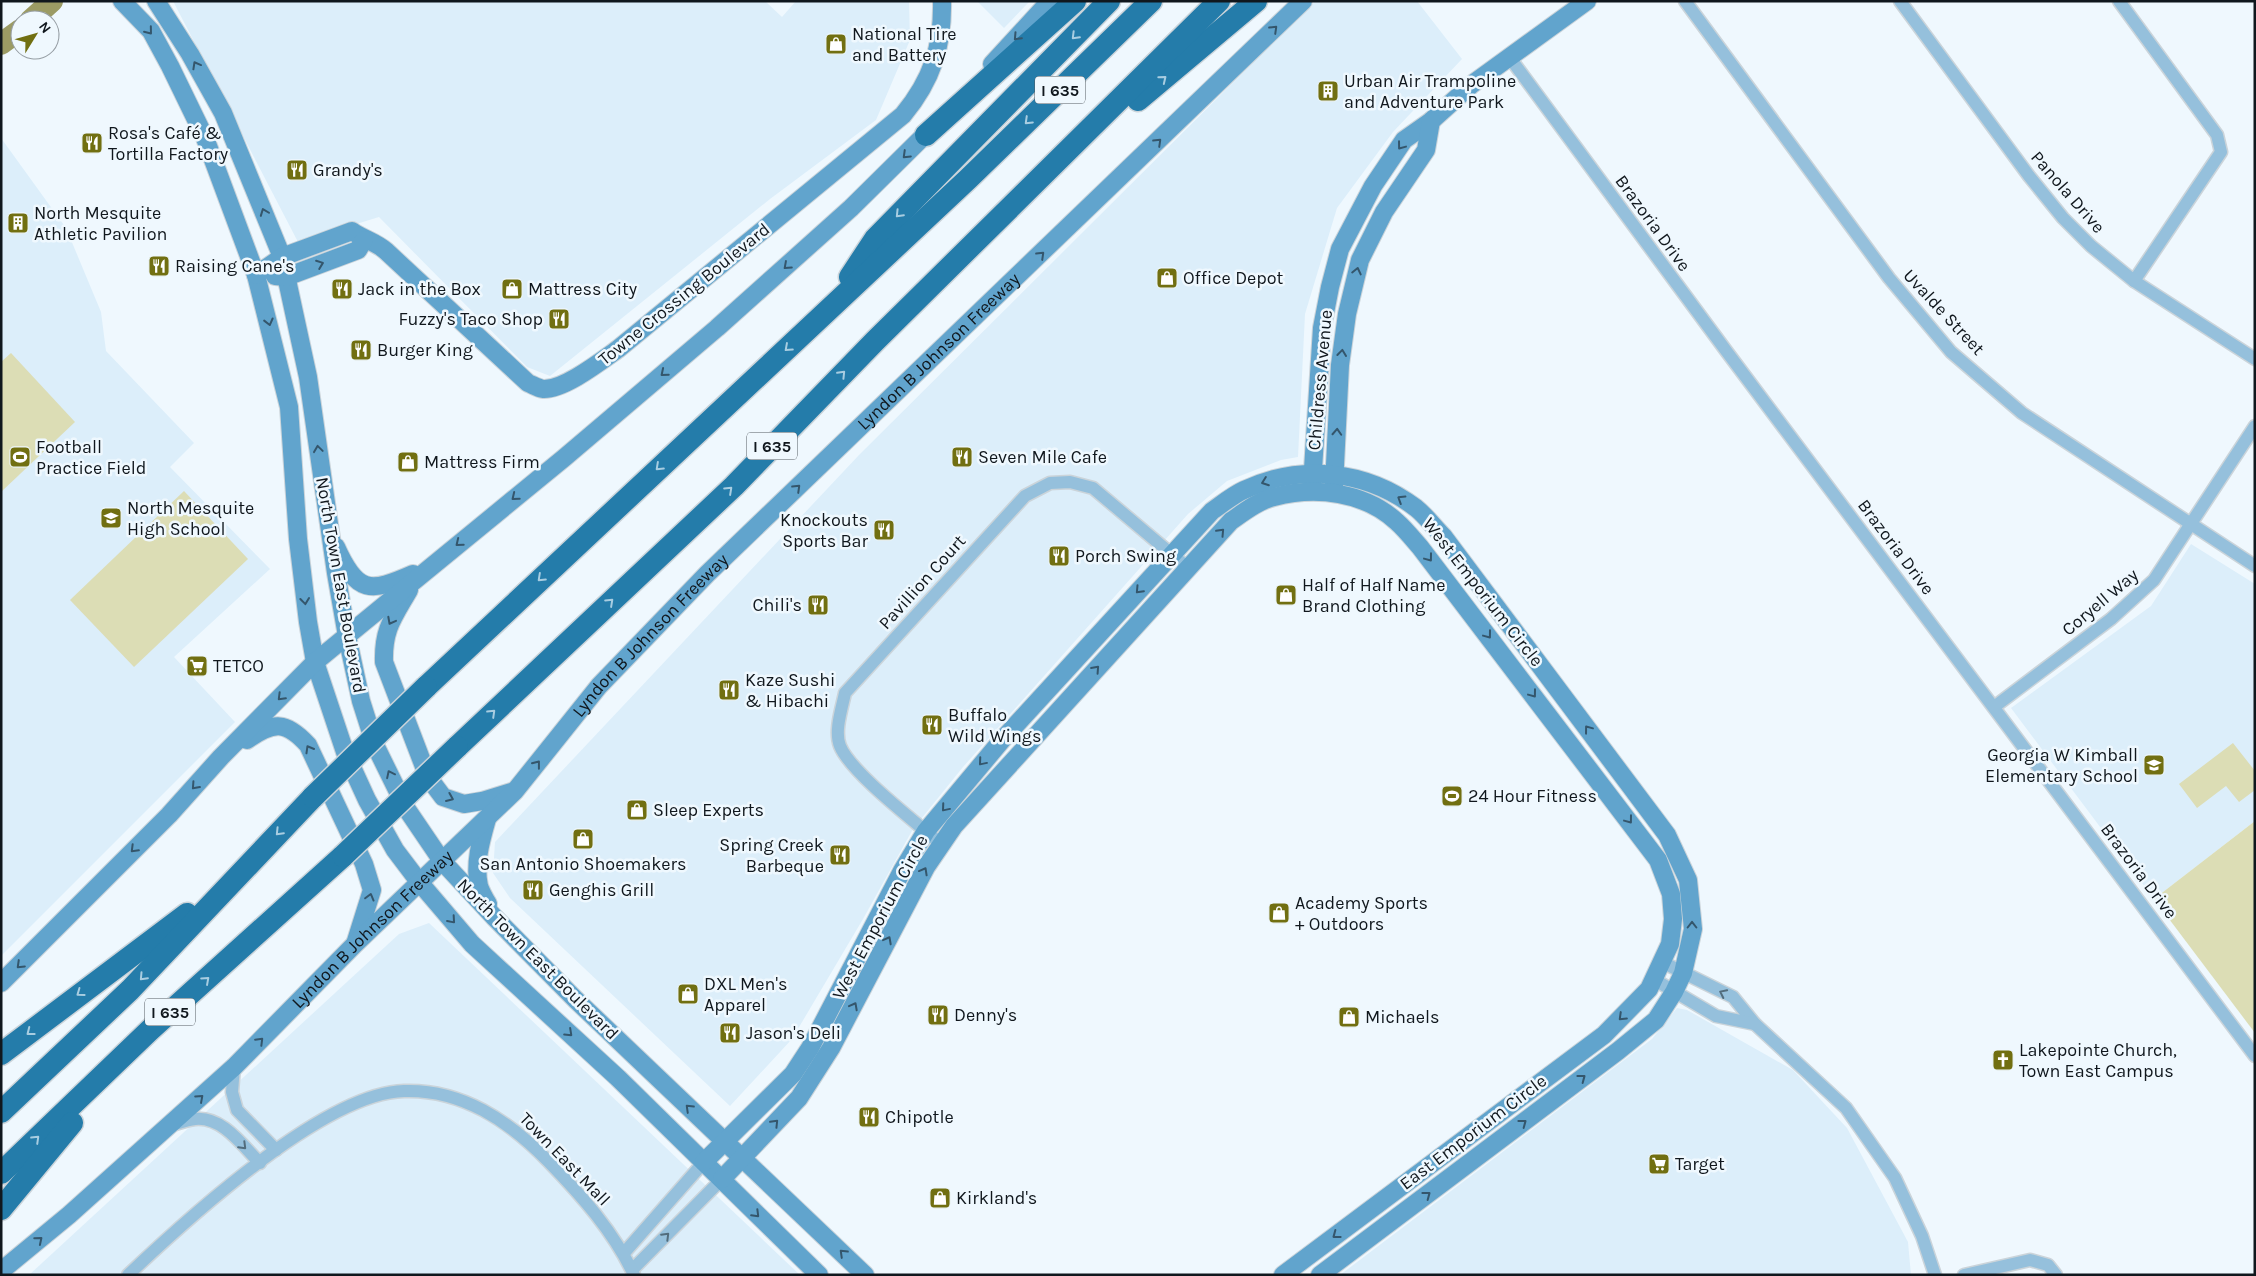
<svg xmlns="http://www.w3.org/2000/svg" width="2256" height="1276" viewBox="0 0 2256 1276" font-family="Karla,sans-serif">
  <style>
    .built { fill: #dceefa }
    .green { fill: #dcddb5 }
    .lines { fill: none; stroke-linecap: round; stroke-linejoin: round }
    .river { stroke: #9b9b64; stroke-width: 22 }
    .street-casing { stroke: #cbd4da; stroke-width: 15 }
    .secondary-casing { stroke: #cbd4da; stroke-width: 20 }
    .highway-casing { stroke: #cbd4da; stroke-width: 25 }
    .street { stroke: #95c0dc; stroke-width: 12 }
    .secondary { stroke: #61a4cd; stroke-width: 18 }
    .highway { stroke: #247caa; stroke-width: 22 }
    .highway-bridge-casing { stroke: #cbd4da; stroke-width: 25; stroke-linecap: butt }
    .highway-bridge { stroke: #247caa; stroke-width: 22 }
    .oneway { stroke: #34566c }
    .oneway2 { stroke: #a8cde1 }
    .oneway3 { stroke: #526c7c }
    .labels { text-anchor: middle; dominant-baseline: central; stroke-width: 5; stroke-linejoin: round; paint-order: stroke }
    .shield { fill: #eff8fe; stroke: #535a60; stroke-width: 1 }
    .shield-label { font-size: 16px; font-weight: bold; fill: #10171d }
    .poi-label { font-size: 18px; fill: #10171d; stroke: #eff8fe; text-anchor: start }
    .street-label { font-size: 18px; fill: #10171d; stroke: #eff8fe }
  </style>
  <rect width="100%" height="100%" fill="#eff8fe"/>
  <g class="built">
    <polygon points="173,1 765,1 782,17 796,1 909,1 910,40 876,120 770,199 550,376 527,367 379,217 298,242"/>
    <polygon points="977,1 1030,1 1004,28"/>
    <polygon points="1315,1 1417,1 1462,59 1393,132 1337,208 1305,314 1298,457 1281,460 1227,481 1188,514 963,767 913,829 863,919 792,1039 730,1106 510,898 493,873 495,842 859,455"/>
    <polygon points="1,138 66,228 101,312 106,351 194,443 170,467 270,569 174,657 235,722 1,956"/>
    <polygon points="2191,544 2255,584 2255,821 2154,899 2011,708 2151,606"/>
    <polygon points="429,923 800,1275 29,1275 399,934"/>
    <polygon points="1677,1008 1687,1010 1793,1070 1847,1128 1908,1242 1911,1275 1340,1275 1652,1039"/>
  </g>
  <g class="green">
    <polygon points="11,353 75,422 1,492 1,362"/>
    <polygon points="184,491 248,559 134,667 70,600"/>
    <polygon points="2233,743 2255,771 2255,790 2239,802 2226,786 2197,808 2179,784"/>
    <polygon points="2255,821 2255,1033 2154,899"/>
  </g>
  <g class="lines">
    <g class="river">
      <polyline points="31,20 52,1"/>
      <polyline points="1,44 20,30"/>
    </g>
    <g class="street-casing">
      <g id="street">
        <polyline points="1685,1 1889,278 1951,352 2022,413 2255,566"/>
        <polyline points="1900,1 2029,176 2063,218 2091,246 2134,281 2255,359"/>
        <polyline points="2119,1 2217,135 2221,152 2134,281"/>
        <polyline points="1510,58 1727,352 2255,1056"/>
        <polyline points="1994,707 2111,619 2154,580 2255,426"/>
        <path d="M942,845C917,823 851,773 840,746C834,731 842,708 845,693L1025,496L1050,483L1070,482L1093,488L1188,568"/>
        <polyline points="1662,962 1733,997 1755,1024 1846,1108 1895,1178 1922,1236 1935,1275"/>
        <polyline points="1655,980 1716,1016 1755,1024"/>
        <polyline points="234,1067 232,1092 237,1110 276,1150"/>
        <path d="M172,1125C179,1123 187,1120 195,1119C222,1116 242,1145 260,1163"/>
        <polyline points="624,1253 704,1162"/>
        <polyline points="632,1270 722,1179"/>
        <path d="M128,1275C186,1220 324,1093 404,1091C462,1089 509,1121 548,1161C581,1195 614,1232 634,1275"/>
        <polyline points="1964,1275 2030,1260 2048,1265 2056,1275"/>
      </g>
    </g>
    <g class="secondary-casing">
      <g id="secondary">
        <polyline points="122,1 151,31 170,66 205,138 256,275 289,407 298,539 308,622 315,662 345,752 367,800 395,850 420,883 472,944 618,1078 819,1275"/>
        <polyline points="156,1 190,54 223,113 282,257 308,377 336,573 347,636 361,701 375,745 406,808 442,861 495,918 576,1000 865,1275"/>
        <polyline points="992,64 1050,1"/>
        <path d="M256,275L282,257L352,231C363,239 376,242 386,251L528,383C533,385 538,388 543,389C564,390 601,361 618,349L903,115C932,80 943,46 942,1"/>
        <polyline points="275,276 286,277 358,250 364,240"/>
        <polyline points="1312,485 1322,328 1330,287 1340,249 1373,186 1404,140 1431,121 1471,85 1587,1"/>
        <polyline points="1334,485 1340,365 1347,314 1360,260 1384,212 1426,150 1431,121"/>
        <path d="M336,547C357,594 370,593 413,574"/>
        <path d="M409,590C393,618 383,629 384,662L428,777L443,797L464,804L482,801L511,792"/>
        <path d="M247,740C274,721 286,721 308,745L364,864L372,890L356,941"/>
        <path d="M487,819C481,840 474,864 479,886C481,892 485,899 488,904"/>
        <polyline points="1,983 169,815 221,757 315,662 564,458 717,328 851,208 933,127"/>
        <path d="M704,1162L793,1074L810,1048L902,871L926,831L1002,740L1212,511C1222,504 1233,495 1244,490C1301,463 1366,470 1416,508C1426,516 1434,527 1443,536L1667,835L1688,880L1693,929L1683,973L1674,992L1656,1020L1618,1051L1320,1275"/>
        <path d="M722,1179L799,1098L831,1048L926,867L954,826L1231,521C1244,512 1258,501 1274,497C1316,486 1365,492 1397,522C1405,529 1413,539 1420,547L1658,860L1671,894L1673,919L1670,944L1649,989L1604,1035L1283,1275"/>
        <path id="s1" d="M1,1271L69,1215L234,1067L355,944L515,791L599,686L707,574L1303,1"/>
      </g>
    </g>
    <g class="highway-casing">
      <g id="highway">
        <polyline points="1138,100 1256,1"/>
        <polyline points="926,135 1075,1"/>
        <polyline points="850,277 875,239 1109,1"/>
        <polyline points="426,687 968,179 1151,1"/>
        <polyline points="457,747 734,486 875,341 1219,1"/>
        <polyline points="1,1054 187,914"/>
        <polyline points="1,1112 130,990 313,797"/>
        <polyline points="1,1173 150,1030 343,856"/>
        <polyline points="1,1209 72,1123"/>
      </g>
    </g>
    <use href="#street" class="street"/>
    <use href="#secondary" class="secondary"/>
    <use href="#highway" class="highway"/>
    <g class="highway-bridge-casing">
      <g id="highway-bridge">
        <polyline points="313,797 426,687"/>
        <polyline points="343,856 457,747"/>
      </g>
    </g>
    <use href="#highway-bridge" class="highway-bridge"/>
  </g>
  <defs><path id="oneway-chevron" d="M-2-3.5L2.5 0L-2 3.5" fill="none" stroke-width="1.6" stroke-linecap="round" stroke-linejoin="round" transform="scale(1.25)"/></defs>
  <g class="oneway">
    <use href="#oneway-chevron" transform="translate(1274 29) rotate(-44)"/>
    <use href="#oneway-chevron" transform="translate(149 31) rotate(51)"/>
    <use href="#oneway-chevron" transform="translate(1017 37) rotate(133)"/>
    <use href="#oneway-chevron" transform="translate(196 65) rotate(-119)"/>
    <use href="#oneway-chevron" transform="translate(1158 142) rotate(-44)"/>
    <use href="#oneway-chevron" transform="translate(1401 146) rotate(127)"/>
    <use href="#oneway-chevron" transform="translate(906 155) rotate(136)"/>
    <use href="#oneway-chevron" transform="translate(264 212) rotate(-111)"/>
    <use href="#oneway-chevron" transform="translate(1041 255) rotate(-44)"/>
    <use href="#oneway-chevron" transform="translate(320 264) rotate(-21)"/>
    <use href="#oneway-chevron" transform="translate(787 266) rotate(138)"/>
    <use href="#oneway-chevron" transform="translate(1357 271) rotate(-77)"/>
    <use href="#oneway-chevron" transform="translate(269 322) rotate(76)"/>
    <use href="#oneway-chevron" transform="translate(1342 353) rotate(-83)"/>
    <use href="#oneway-chevron" transform="translate(664 373) rotate(140)"/>
    <use href="#oneway-chevron" transform="translate(1337 432) rotate(-87)"/>
    <use href="#oneway-chevron" transform="translate(318 449) rotate(-98)"/>
    <use href="#oneway-chevron" transform="translate(1265 482) rotate(160)"/>
    <use href="#oneway-chevron" transform="translate(797 488) rotate(-44)"/>
    <use href="#oneway-chevron" transform="translate(515 497) rotate(141)"/>
    <use href="#oneway-chevron" transform="translate(1401 499) rotate(-148)"/>
    <use href="#oneway-chevron" transform="translate(1221 532) rotate(-47)"/>
    <use href="#oneway-chevron" transform="translate(459 543) rotate(141)"/>
    <use href="#oneway-chevron" transform="translate(1429 558) rotate(53)"/>
    <use href="#oneway-chevron" transform="translate(1139 590) rotate(133)"/>
    <use href="#oneway-chevron" transform="translate(305 601) rotate(83)"/>
    <use href="#oneway-chevron" transform="translate(391 621) rotate(118)"/>
    <use href="#oneway-chevron" transform="translate(1488 635) rotate(53)"/>
    <use href="#oneway-chevron" transform="translate(1096 669) rotate(-48)"/>
    <use href="#oneway-chevron" transform="translate(1533 694) rotate(53)"/>
    <use href="#oneway-chevron" transform="translate(281 697) rotate(135)"/>
    <use href="#oneway-chevron" transform="translate(1588 729) rotate(-127)"/>
    <use href="#oneway-chevron" transform="translate(309 749) rotate(-120)"/>
    <use href="#oneway-chevron" transform="translate(982 762) rotate(130)"/>
    <use href="#oneway-chevron" transform="translate(537 764) rotate(-52)"/>
    <use href="#oneway-chevron" transform="translate(390 774) rotate(-116)"/>
    <use href="#oneway-chevron" transform="translate(195 786) rotate(132)"/>
    <use href="#oneway-chevron" transform="translate(450 798) rotate(23)"/>
    <use href="#oneway-chevron" transform="translate(945 808) rotate(130)"/>
    <use href="#oneway-chevron" transform="translate(1629 820) rotate(53)"/>
    <use href="#oneway-chevron" transform="translate(134 849) rotate(135)"/>
    <use href="#oneway-chevron" transform="translate(924 871) rotate(-61)"/>
    <use href="#oneway-chevron" transform="translate(370 897) rotate(-75)"/>
    <use href="#oneway-chevron" transform="translate(452 920) rotate(49)"/>
    <use href="#oneway-chevron" transform="translate(1692 925) rotate(-90)"/>
    <use href="#oneway-chevron" transform="translate(888 940) rotate(-62)"/>
    <use href="#oneway-chevron" transform="translate(20 965) rotate(136)"/>
    <use href="#oneway-chevron" transform="translate(854 1006) rotate(-62)"/>
    <use href="#oneway-chevron" transform="translate(1622 1017) rotate(136)"/>
    <use href="#oneway-chevron" transform="translate(569 1033) rotate(43)"/>
    <use href="#oneway-chevron" transform="translate(260 1041) rotate(-45)"/>
    <use href="#oneway-chevron" transform="translate(1582 1078) rotate(-37)"/>
    <use href="#oneway-chevron" transform="translate(200 1098) rotate(-42)"/>
    <use href="#oneway-chevron" transform="translate(689 1108) rotate(-136)"/>
    <use href="#oneway-chevron" transform="translate(775 1123) rotate(-46)"/>
    <use href="#oneway-chevron" transform="translate(1523 1123) rotate(-37)"/>
    <use href="#oneway-chevron" transform="translate(1427 1195) rotate(-37)"/>
    <use href="#oneway-chevron" transform="translate(756 1214) rotate(45)"/>
    <use href="#oneway-chevron" transform="translate(1336 1235) rotate(143)"/>
    <use href="#oneway-chevron" transform="translate(39 1240) rotate(-40)"/>
    <use href="#oneway-chevron" transform="translate(843 1253) rotate(-136)"/>
  </g>
  <g class="oneway2">
    <use href="#oneway-chevron" transform="translate(1075 36) rotate(135)"/>
    <use href="#oneway-chevron" transform="translate(1163 79) rotate(-39)"/>
    <use href="#oneway-chevron" transform="translate(1028 121) rotate(136)"/>
    <use href="#oneway-chevron" transform="translate(899 214) rotate(134)"/>
    <use href="#oneway-chevron" transform="translate(788 348) rotate(138)"/>
    <use href="#oneway-chevron" transform="translate(842 374) rotate(-46)"/>
    <use href="#oneway-chevron" transform="translate(659 467) rotate(137)"/>
    <use href="#oneway-chevron" transform="translate(729 490) rotate(-43)"/>
    <use href="#oneway-chevron" transform="translate(541 578) rotate(137)"/>
    <use href="#oneway-chevron" transform="translate(610 602) rotate(-43)"/>
    <use href="#oneway-chevron" transform="translate(492 713) rotate(-44)"/>
    <use href="#oneway-chevron" transform="translate(279 832) rotate(134)"/>
    <use href="#oneway-chevron" transform="translate(143 977) rotate(133)"/>
    <use href="#oneway-chevron" transform="translate(206 980) rotate(-42)"/>
    <use href="#oneway-chevron" transform="translate(80 993) rotate(144)"/>
    <use href="#oneway-chevron" transform="translate(30 1032) rotate(142)"/>
    <use href="#oneway-chevron" transform="translate(36 1139) rotate(-44)"/>
  </g>
  <g class="oneway3">
    <use href="#oneway-chevron" transform="translate(1723 993) rotate(-154)"/>
    <use href="#oneway-chevron" transform="translate(243 1146) rotate(45)"/>
    <use href="#oneway-chevron" transform="translate(666 1236) rotate(-45)"/>
  </g>
  <defs>
    <g id="shop-square" transform="scale(1.125)"><rect x="-9" y="-9" width="18" height="18" rx="4" fill="#716f11" stroke="#eff8fe"/><path d="M-5-2.5h2.3a2.7 3.5 0 0 1 5.4 0H5L5.5 6h-11ZM-1.5-2.5h3a1.5 2.3 0 0 0-3 0Z" fill="#fff"/></g>
    <g id="building-square" transform="scale(1.125)"><rect x="-9" y="-9" width="18" height="18" rx="4" fill="#716f11" stroke="#eff8fe"/><path d="M-4-6H4V6H1V3H-1V6H-4ZM-2.5-4.3h1.7v1.8h-1.7ZM.8-4.3h1.7v1.8H.8ZM-2.5-1h1.7V.8h-1.7ZM.8-1h1.7V.8H.8Z" fill="#fff"/></g>
    <g id="restaurant-square" transform="scale(1.125)"><rect x="-9" y="-9" width="18" height="18" rx="4" fill="#716f11" stroke="#eff8fe"/><path d="M-5-6h1v4h1v-4h1v4h1v-4h1v5L-1.5 .5V6h-2V.5L-5-1ZM5-6V6H3V1.5H1.5Q1.5-4 5-6Z" fill="#fff"/></g>
    <g id="stadium-square" transform="scale(1.125)"><rect x="-9" y="-9" width="18" height="18" rx="4" fill="#716f11" stroke="#eff8fe"/><path d="M0-5a6.5 5 0 1 0 0 10a6.5 5 0 1 0 0-10ZM-3.5-1.8h7v3.6h-7Z" fill="#fff"/></g>
    <g id="school-square" transform="scale(1.125)"><rect x="-9" y="-9" width="18" height="18" rx="4" fill="#716f11" stroke="#eff8fe"/><path d="M0-5L7-2L0 1L-7-2ZM-4 1L0 2.5L4 1V4Q0 6-4 4Z" fill="#fff"/></g>
    <g id="supermarket-square" transform="scale(1.125)"><rect x="-9" y="-9" width="18" height="18" rx="4" fill="#716f11" stroke="#eff8fe"/><path d="M-6-5.5h2.5l.6 2H6L4.5 2H-2.5L-4.4-4H-6ZM-1.5 3.2a1.3 1.3 0 1 0 .1 0ZM3 3.2a1.3 1.3 0 1 0 .1 0Z" fill="#fff"/></g>
    <g id="church-square" transform="scale(1.125)"><rect x="-9" y="-9" width="18" height="18" rx="4" fill="#716f11" stroke="#eff8fe"/><path d="M-1.2-6h2.4v3.5h3.3v2.4h-3.3V6h-2.4V-.1h-3.3v-2.4h3.3Z" fill="#fff"/></g>
  </defs>
  <g fill-rule="evenodd">
    <use href="#shop-square" x="836" y="44"/>
    <use href="#building-square" x="1328" y="91"/>
    <use href="#restaurant-square" x="92" y="143"/>
    <use href="#restaurant-square" x="297" y="170"/>
    <use href="#building-square" x="18" y="223"/>
    <use href="#restaurant-square" x="159" y="266"/>
    <use href="#shop-square" x="1167" y="278"/>
    <use href="#restaurant-square" x="342" y="289"/>
    <use href="#shop-square" x="512" y="289"/>
    <use href="#restaurant-square" x="559" y="319"/>
    <use href="#restaurant-square" x="361" y="350"/>
    <use href="#stadium-square" x="20" y="457"/>
    <use href="#restaurant-square" x="962" y="457"/>
    <use href="#shop-square" x="408" y="462"/>
    <use href="#school-square" x="111" y="518"/>
    <use href="#restaurant-square" x="884" y="530"/>
    <use href="#restaurant-square" x="1059" y="556"/>
    <use href="#shop-square" x="1286" y="595"/>
    <use href="#restaurant-square" x="818" y="605"/>
    <use href="#supermarket-square" x="197" y="666"/>
    <use href="#restaurant-square" x="729" y="690"/>
    <use href="#restaurant-square" x="932" y="725"/>
    <use href="#school-square" x="2154" y="765"/>
    <use href="#stadium-square" x="1452" y="796"/>
    <use href="#shop-square" x="637" y="810"/>
    <use href="#shop-square" x="583" y="839"/>
    <use href="#restaurant-square" x="840" y="855"/>
    <use href="#restaurant-square" x="533" y="890"/>
    <use href="#shop-square" x="1279" y="913"/>
    <use href="#shop-square" x="688" y="994"/>
    <use href="#restaurant-square" x="938" y="1015"/>
    <use href="#shop-square" x="1349" y="1017"/>
    <use href="#restaurant-square" x="730" y="1033"/>
    <use href="#church-square" x="2003" y="1060"/>
    <use href="#restaurant-square" x="869" y="1117"/>
    <use href="#supermarket-square" x="1659" y="1164"/>
    <use href="#shop-square" x="940" y="1198"/>
  </g>
  <g class="labels">
    <g class="shield">
      <rect x="1035" y="76.5" width="50" height="27" rx="4"/>
      <rect x="747" y="432.5" width="50" height="27" rx="4"/>
      <rect x="145" y="998.5" width="50" height="27" rx="4"/>
    </g>
    <g class="shield-label">
      <text x="1060" y="90">I 635</text>
      <text x="772" y="446">I 635</text>
      <text x="170" y="1012">I 635</text>
    </g>
    <g class="poi-label">
      <text x="852" y="34">National Tire<tspan x="852" dy="21">and Battery</tspan></text>
      <text x="1344" y="81">Urban Air Trampoline<tspan x="1344" dy="21">and Adventure Park</tspan></text>
      <text x="108" y="133">Rosa's Café &amp;<tspan x="108" dy="21">Tortilla Factory</tspan></text>
      <text x="313" y="170">Grandy's</text>
      <text x="34" y="213">North Mesquite<tspan x="34" dy="21">Athletic Pavilion</tspan></text>
      <text x="175" y="266">Raising Cane's</text>
      <text x="1183" y="278">Office Depot</text>
      <text x="358" y="289">Jack in the Box</text>
      <text x="528" y="289">Mattress City</text>
      <text x="543" y="319" text-anchor="end">Fuzzy's Taco Shop</text>
      <text x="377" y="350">Burger King</text>
      <text x="36" y="447">Football<tspan x="36" dy="21">Practice Field</tspan></text>
      <text x="978" y="457">Seven Mile Cafe</text>
      <text x="424" y="462">Mattress Firm</text>
      <text x="127" y="508">North Mesquite<tspan x="127" dy="21">High School</tspan></text>
      <text x="868" y="520" text-anchor="end">Knockouts<tspan x="868" dy="21">Sports Bar</tspan></text>
      <text x="1075" y="556">Porch Swing</text>
      <text x="1302" y="585">Half of Half Name<tspan x="1302" dy="21">Brand Clothing</tspan></text>
      <text x="802" y="605" text-anchor="end">Chili's</text>
      <text x="213" y="666">TETCO</text>
      <text x="745" y="680">Kaze Sushi<tspan x="745" dy="21">&amp; Hibachi</tspan></text>
      <text x="948" y="715">Buffalo<tspan x="948" dy="21">Wild Wings</tspan></text>
      <text x="2138" y="755" text-anchor="end">Georgia W Kimball<tspan x="2138" dy="21">Elementary School</tspan></text>
      <text x="1468" y="796">24 Hour Fitness</text>
      <text x="653" y="810">Sleep Experts</text>
      <text x="824" y="845" text-anchor="end">Spring Creek<tspan x="824" dy="21">Barbeque</tspan></text>
      <text x="583" y="864" text-anchor="middle">San Antonio Shoemakers</text>
      <text x="549" y="890">Genghis Grill</text>
      <text x="1295" y="903">Academy Sports<tspan x="1295" dy="21">+ Outdoors</tspan></text>
      <text x="704" y="984">DXL Men's<tspan x="704" dy="21">Apparel</tspan></text>
      <text x="954" y="1015">Denny's</text>
      <text x="1365" y="1017">Michaels</text>
      <text x="746" y="1033">Jason's Deli</text>
      <text x="2019" y="1050">Lakepointe Church,<tspan x="2019" dy="21">Town East Campus</tspan></text>
      <text x="885" y="1117">Chipotle</text>
      <text x="1675" y="1164">Target</text>
      <text x="956" y="1198">Kirkland's</text>
    </g>
    <g class="street-label">
      <text transform="translate(2068 192) rotate(49)">Panola Drive</text>
      <text transform="translate(1653 223) rotate(54)">Brazoria Drive</text>
      <text transform="translate(684 294) rotate(-39)">Towne Crossing Boulevard</text>
      <text transform="translate(1944 312) rotate(47)">Uvalde Street</text>
      <text stroke="none"><textPath href="#s1" startOffset="1315">Lyndon B Johnson Freeway</textPath></text>
      <text transform="translate(1320 380) rotate(-85)">Childress Avenue</text>
      <text transform="translate(1896 547) rotate(53)">Brazoria Drive</text>
      <text transform="translate(922 582) rotate(-48)">Pavillion Court</text>
      <text transform="translate(341 585) rotate(80)">North Town East Boulevard</text>
      <text transform="translate(1483 592) rotate(52)">West Emporium Circle</text>
      <text transform="translate(2100 602) rotate(-40)">Coryell Way</text>
      <text stroke="none"><textPath href="#s1" startOffset="910">Lyndon B Johnson Freeway</textPath></text>
      <text transform="translate(2139 871) rotate(53)">Brazoria Drive</text>
      <text transform="translate(880 917) rotate(-62)">West Emporium Circle</text>
      <text stroke="none"><textPath href="#s1" startOffset="505">Lyndon B Johnson Freeway</textPath></text>
      <text transform="translate(538 959) rotate(45)">North Town East Boulevard</text>
      <text transform="translate(1473 1132) rotate(-37)">East Emporium Circle</text>
      <text transform="translate(565 1159) rotate(46)">Town East Mall</text>
    </g>
  </g>
  <rect width="2256" height="1276" fill="none" stroke="#10171d" stroke-width="5"/>
  <g transform="translate(35 35) rotate(53)"><circle r="24" fill="#eff8fe" stroke="#969ea4"/>
  <path d="M0-4L9 19L0 12L-9 19Z" fill="#716f11"/>
  <text y="-8" font-size="14" font-weight="bold" text-anchor="middle" fill="#10171d">N</text>
  </g>
</svg>
